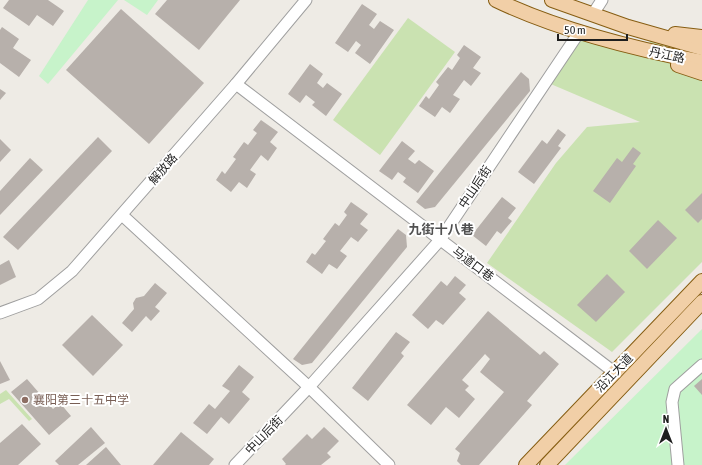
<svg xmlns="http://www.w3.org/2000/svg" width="702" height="465" viewBox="0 0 702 465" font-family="'Asap Condensed','Noto Sans SC',sans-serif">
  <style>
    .grass { fill: #cae2b1 }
    .park { fill: #c7f3ca }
    .building { fill: #b7b0ab }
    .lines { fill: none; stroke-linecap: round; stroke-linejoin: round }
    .minor-casing { stroke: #9f9f9f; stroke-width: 13 }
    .major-casing { stroke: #865d12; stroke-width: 16 }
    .minor { stroke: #fff; stroke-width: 11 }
    .major { stroke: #f1cfa7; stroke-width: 14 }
    .education-dot { fill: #8d6e63; stroke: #fff; stroke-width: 1.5 }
    .labels { text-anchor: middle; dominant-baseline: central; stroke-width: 4; stroke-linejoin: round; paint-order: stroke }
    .street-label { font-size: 12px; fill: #1e1e1e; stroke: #fff }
    .education-label { font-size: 12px; fill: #785e54; stroke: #fff; text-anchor: start }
    .neighbourhood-label { font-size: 13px; font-weight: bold; fill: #515151; stroke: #fff }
  </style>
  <rect width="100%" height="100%" fill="#eeebe5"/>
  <g class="grass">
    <polygon points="408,18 455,52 380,155 333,120"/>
    <polygon points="580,31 654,52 645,31 702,37 702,262 612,352 487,263 556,163 587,127 640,122 546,82"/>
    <polygon points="6,390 32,419 29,421 9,399 0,404 0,394"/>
  </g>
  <g class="park">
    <polygon points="88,0 118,0 48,84 39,76"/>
    <polygon points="124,0 158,0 147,15"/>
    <polygon points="702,329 702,465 565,465"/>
  </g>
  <g class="building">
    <polygon points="9,0 48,0 64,11 53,26 37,15 29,26 3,8"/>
    <polygon points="167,0 240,0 199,50 155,14"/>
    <polygon points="362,4 377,14 369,25 374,29 380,21 394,30 370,64 355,53 361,45 356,41 348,52 335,43"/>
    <polygon points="121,9 204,83 149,144 66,70"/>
    <polygon points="2,27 19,39 13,48 31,60 19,77 0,63 0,30"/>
    <polygon points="464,45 481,57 473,68 481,73 471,86 464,80 453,95 460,99 450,113 442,107 435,117 419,106 426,96 429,99 439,85 436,82 448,67 452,70 460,58 457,55"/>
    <polygon points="310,64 323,74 317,83 323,88 327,83 342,94 326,116 312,105 315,102 306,95 300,103 288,94"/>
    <polygon points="521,72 529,79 530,91 435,207 425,209 416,202"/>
    <polygon points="0,89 6,93 0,100"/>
    <polygon points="261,120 278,132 270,142 277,148 268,161 261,155 250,170 256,174 247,188 239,182 231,192 216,180 222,171 225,174 236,159 233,157 244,142 248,145 257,133 253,130"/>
    <polygon points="558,129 566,135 558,146 561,148 534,184 518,172 542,140 547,144"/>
    <polygon points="98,137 112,151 18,250 3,237"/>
    <polygon points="0,139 11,150 0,162"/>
    <polygon points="402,141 415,151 408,159 415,164 419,160 434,171 418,193 403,182 406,178 398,172 392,180 379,171"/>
    <polygon points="633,147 641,153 633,164 636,166 610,203 593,191 617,158 622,162"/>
    <polygon points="30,158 43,170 0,215 0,191"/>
    <polygon points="702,193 702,219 698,223 685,210"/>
    <polygon points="502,197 516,208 508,218 512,221 501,234 497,231 486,246 472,235"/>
    <polygon points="351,202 368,214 360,224 368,230 358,242 351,237 340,251 347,256 337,269 329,264 322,274 306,262 312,253 315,255 326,241 323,239 335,223 339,226 347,215 344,212"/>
    <polygon points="658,220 677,238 647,269 629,251"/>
    <polygon points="398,229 406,235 407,247 312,363 302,365 293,359"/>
    <polygon points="9,260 16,277 0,285 0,265"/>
    <polygon points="607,274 625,292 596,322 577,305"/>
    <polygon points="455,276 466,285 459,293 466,299 443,325 436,320 428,329 412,315 441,281 447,286"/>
    <polygon points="155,283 167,293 155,307 160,311 151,321 146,316 132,332 122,323 134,309 133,303 136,298 144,296"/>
    <polygon points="488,311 540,355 544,351 559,364 527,401 532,405 479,465 461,465 457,461 460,453 455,449 504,392 480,372 490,359 485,354 462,380 469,386 465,390 475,399 459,418 446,407 431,425 407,405"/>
    <polygon points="92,315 123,345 93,376 62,345"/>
    <polygon points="396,332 410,342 401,353 404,356 368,401 352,388"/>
    <polygon points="0,361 10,380 0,384"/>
    <polygon points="239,365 254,377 242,392 250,399 229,424 221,417 207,434 193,423 209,404 215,409 230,391 222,386"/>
    <polygon points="27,379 53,409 60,403 71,416 49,435 11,392"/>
    <polygon points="702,379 702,395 694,386"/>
    <polygon points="22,424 41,444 18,465 0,465 0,443"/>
    <polygon points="91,427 105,443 78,465 59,465 55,461"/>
    <polygon points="324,427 339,441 327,453 331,457 321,465 285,465 286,464 282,459 307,434 312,439"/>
    <polygon points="181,432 214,459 209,465 153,465"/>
    <polygon points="106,447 121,465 86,465"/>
  </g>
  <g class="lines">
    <g class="minor-casing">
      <g id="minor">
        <polyline points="593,14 602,0"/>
        <polyline points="236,84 614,372"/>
        <polyline points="122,215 309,387 389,465"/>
        <polyline points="0,313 38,299 72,271 236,84 306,0"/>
        <polyline points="235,465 309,387 440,240 580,31"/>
        <polyline points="678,465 672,402 675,389 702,365"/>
      </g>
    </g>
    <g class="major-casing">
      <g id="major">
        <path d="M496,0C558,30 635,49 702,62"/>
        <polyline points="552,0 628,27 702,48"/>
        <polyline points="675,34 702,37"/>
        <polyline points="678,65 702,73"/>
        <polyline points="526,465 702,281"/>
        <polyline points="547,465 702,302"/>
      </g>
    </g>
    <use href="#minor" class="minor"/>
    <use href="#major" class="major"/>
  </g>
  <circle class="education-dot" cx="25" cy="400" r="4"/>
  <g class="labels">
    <g class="street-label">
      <text transform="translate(667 55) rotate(12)">丹江路</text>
      <text transform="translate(163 169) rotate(-49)">解放路</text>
      <text transform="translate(475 187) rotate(-56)">中山后街</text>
      <text transform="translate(473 264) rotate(37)">马道口巷</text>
      <text transform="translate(614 373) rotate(-46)">沿江大道</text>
      <text transform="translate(264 435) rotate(-46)">中山后街</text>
    </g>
    <g class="education-label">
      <text x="33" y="400">襄阳第三十五中学</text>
    </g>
    <g class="neighbourhood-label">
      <text x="441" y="229">九街十八巷</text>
    </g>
  </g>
  <g transform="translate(666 429)" stroke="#ffffff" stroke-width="3" paint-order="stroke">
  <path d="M0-3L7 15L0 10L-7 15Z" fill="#1e1e1e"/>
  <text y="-6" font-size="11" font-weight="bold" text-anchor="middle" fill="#1e1e1e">N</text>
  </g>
  <path d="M558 34v6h69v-6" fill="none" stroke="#1e1e1e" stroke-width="2"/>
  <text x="564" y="34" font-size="12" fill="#1e1e1e" stroke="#ffffff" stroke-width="3" paint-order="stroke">50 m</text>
</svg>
